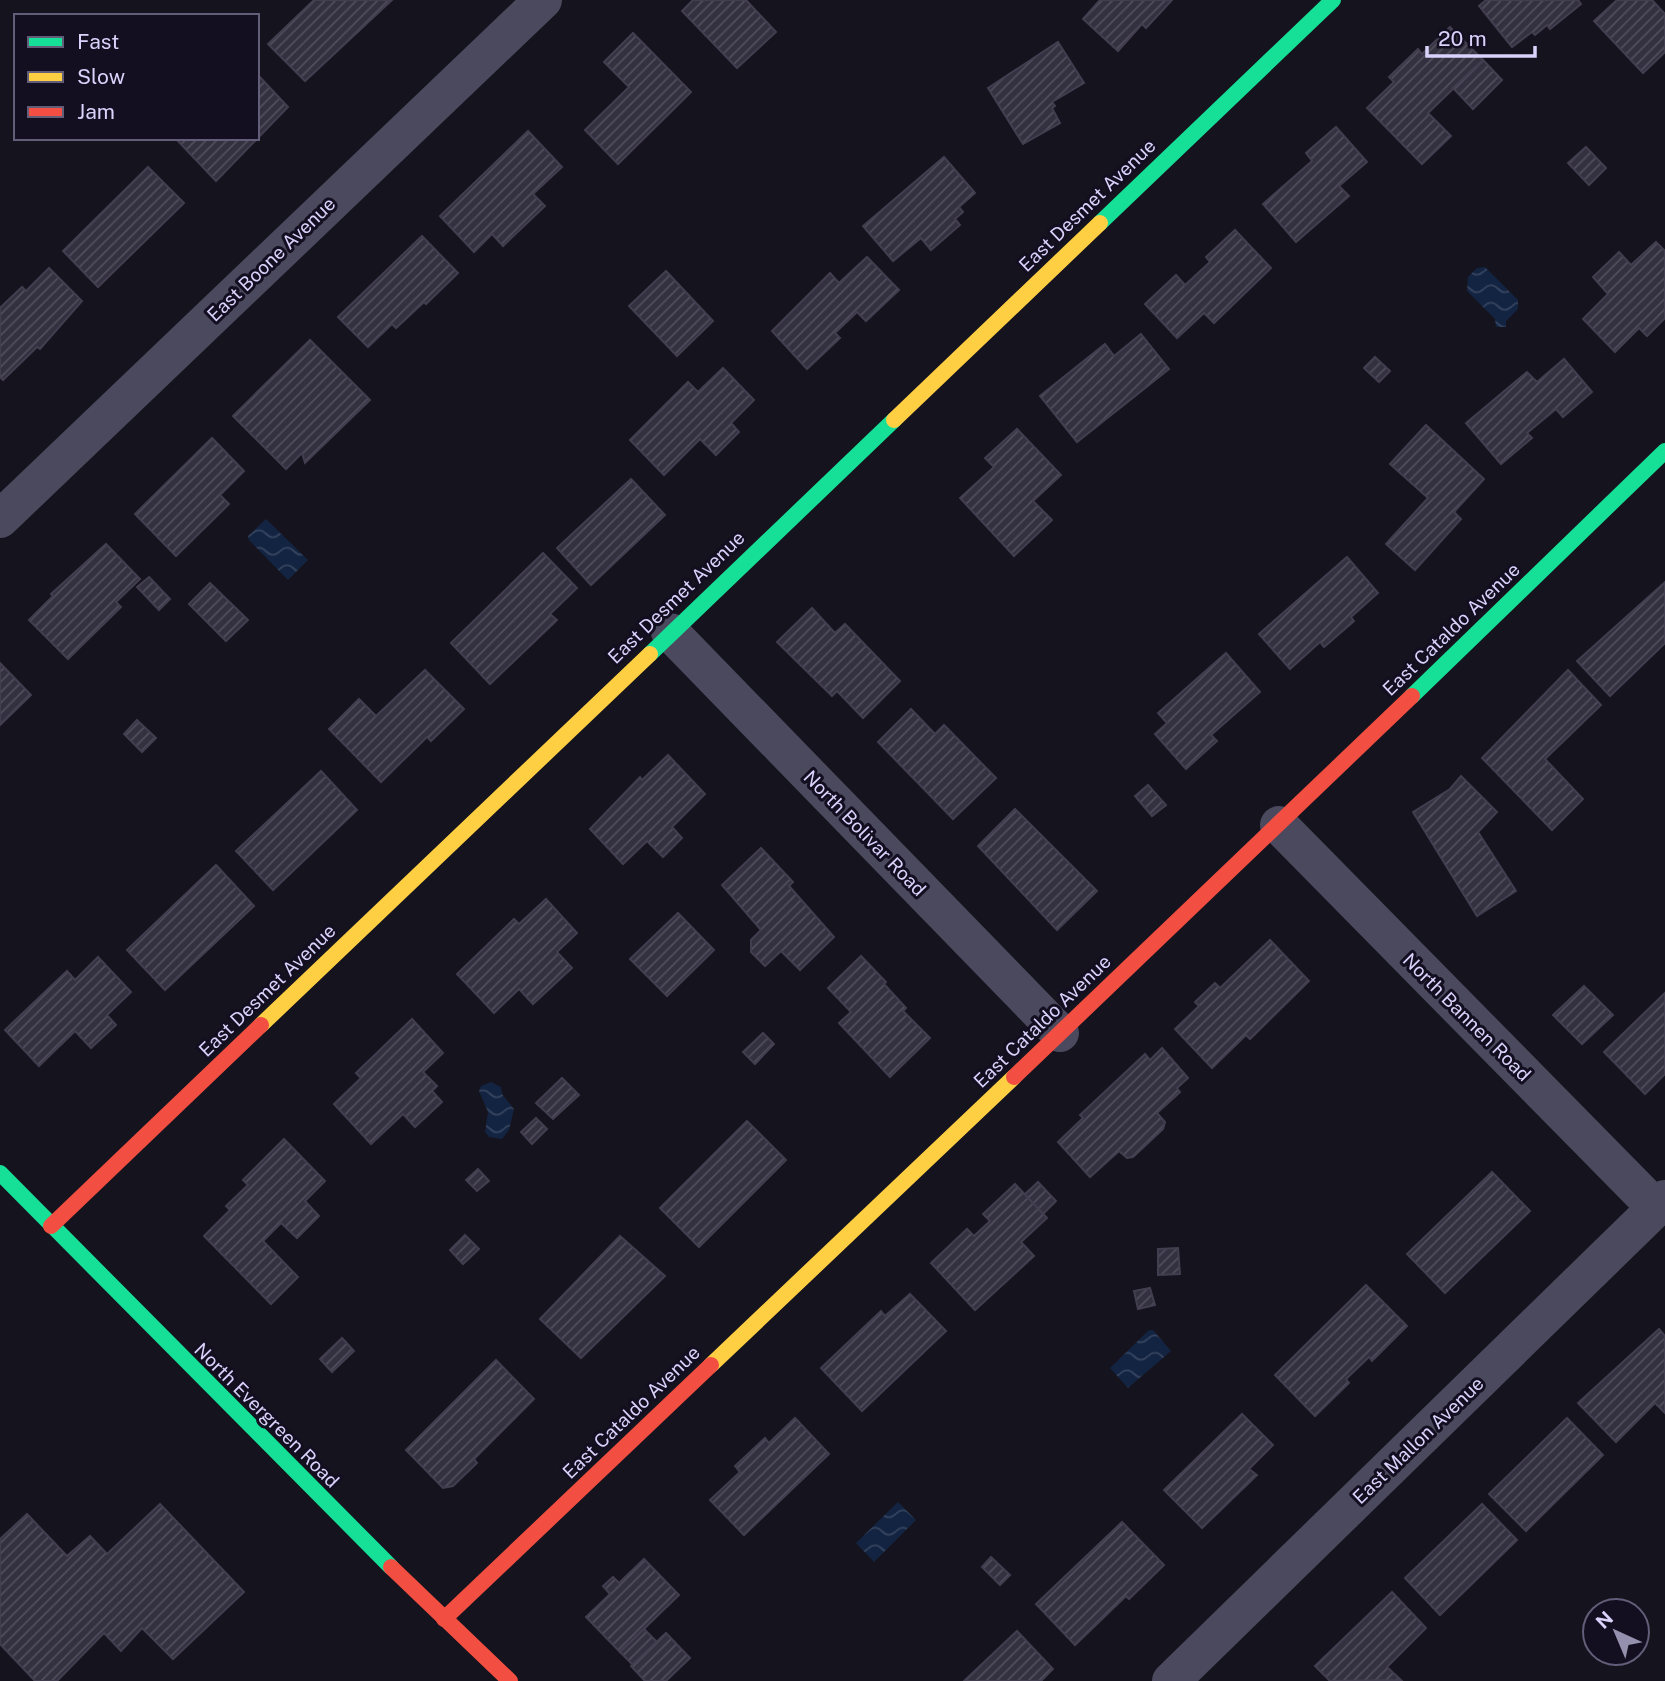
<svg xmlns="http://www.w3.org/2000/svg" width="1665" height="1681" viewBox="0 0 1665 1681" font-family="'Public Sans',sans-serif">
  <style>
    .water { fill: url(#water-waves) }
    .building { fill: url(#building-hatch); stroke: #423e50; stroke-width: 2 }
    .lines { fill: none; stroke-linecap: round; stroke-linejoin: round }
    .street { stroke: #4b495d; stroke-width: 38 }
    .fast { stroke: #16e098; stroke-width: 16 }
    .slow { stroke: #ffcf43; stroke-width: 16 }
    .jam { stroke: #f24e42; stroke-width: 16 }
    .labels { text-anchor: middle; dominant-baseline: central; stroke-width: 6; stroke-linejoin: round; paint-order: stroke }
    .street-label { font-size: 19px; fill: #d9d3fb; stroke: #130f21 }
  </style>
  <defs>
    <pattern id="water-waves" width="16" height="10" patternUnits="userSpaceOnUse" patternTransform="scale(1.75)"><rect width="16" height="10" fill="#132442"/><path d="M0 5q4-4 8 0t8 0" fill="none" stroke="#35435e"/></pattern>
    <pattern id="building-hatch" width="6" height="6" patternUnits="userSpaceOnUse" patternTransform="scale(1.75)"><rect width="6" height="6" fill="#33313f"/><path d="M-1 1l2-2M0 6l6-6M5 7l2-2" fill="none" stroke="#504e5c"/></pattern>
  </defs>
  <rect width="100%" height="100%" fill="#15131d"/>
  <g class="water">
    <polygon points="1485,267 1518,300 1518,309 1506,321 1506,327 1496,327 1495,319 1467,291 1468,277 1477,268"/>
    <polygon points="266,519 308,560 288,580 249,540 248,536"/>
    <polygon points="491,1082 501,1087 502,1094 514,1109 509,1130 502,1139 489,1137 485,1132 488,1112 479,1091 481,1086"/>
    <polygon points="1149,1330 1153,1330 1171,1351 1128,1388 1110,1368"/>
    <polygon points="898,1502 916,1520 874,1562 856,1543"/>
  </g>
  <g class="building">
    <polygon points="314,0 392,0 305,81 268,44"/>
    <polygon points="693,0 746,0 776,32 737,68 682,11"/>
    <polygon points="1100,0 1172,0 1146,28 1142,24 1118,51 1083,19"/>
    <polygon points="1486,0 1578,0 1581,4 1550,29 1547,25 1535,35 1532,32 1512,47 1479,6"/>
    <polygon points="1617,0 1652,0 1665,14 1665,52 1643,73 1594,21"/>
    <polygon points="1450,27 1483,60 1428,113 1451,136 1422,164 1367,108 1394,82 1389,77 1418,49 1422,54"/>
    <polygon points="633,33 691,92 618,164 585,130 629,87 604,62"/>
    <polygon points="1058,42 1084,83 1052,102 1055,106 1052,108 1060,123 1023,144 988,88"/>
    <polygon points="1483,60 1502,80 1473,109 1453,88"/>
    <polygon points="257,74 288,107 216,181 175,138 257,138"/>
    <polygon points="1336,127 1367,162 1339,186 1349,196 1296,242 1263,204 1312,161 1306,153"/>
    <polygon points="528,131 562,167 533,194 545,206 503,246 492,234 474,252 440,216"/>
    <polygon points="1586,147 1606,168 1589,185 1568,163"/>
    <polygon points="944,157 975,193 959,207 963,212 955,219 960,225 931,250 921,238 893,261 863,226"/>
    <polygon points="148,167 184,203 98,287 63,251"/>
    <polygon points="1235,230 1271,268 1214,323 1204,313 1177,338 1145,304 1176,275 1185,285 1210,262 1206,257"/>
    <polygon points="422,236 458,273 426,304 424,302 396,328 392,324 368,347 338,317"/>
    <polygon points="1656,242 1665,251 1665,318 1647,336 1639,328 1615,352 1583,319 1608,294 1593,277 1619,252 1631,265"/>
    <polygon points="867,257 899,290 866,321 857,312 835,333 840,338 807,369 772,331 830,273 839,283"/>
    <polygon points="49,268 82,301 40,349 37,347 3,380 0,377 0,308 22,287 26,291"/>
    <polygon points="666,271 713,321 677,356 629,306"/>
    <polygon points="1141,334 1169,369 1077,442 1040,396 1105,344 1114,356"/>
    <polygon points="310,340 370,400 305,463 302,453 286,469 233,416"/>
    <polygon points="1375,357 1390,371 1379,382 1364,368"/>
    <polygon points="1564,359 1592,392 1563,417 1556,409 1527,433 1532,438 1501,464 1466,423 1527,372 1537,382"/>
    <polygon points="723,368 754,400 731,423 739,432 716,455 700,439 664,475 630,440 688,382 698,392"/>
    <polygon points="1426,425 1484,479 1454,512 1461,519 1415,570 1386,544 1428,498 1390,464"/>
    <polygon points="1017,429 1061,475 1033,501 1052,520 1014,556 960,498 994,467 985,458"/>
    <polygon points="212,438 244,471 220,495 229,504 176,556 135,514"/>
    <polygon points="631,479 665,515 591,585 557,548"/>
    <polygon points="106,544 140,579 116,602 121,607 68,659 29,620 53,596 51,594"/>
    <polygon points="543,553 577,588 550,614 557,620 490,684 451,643"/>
    <polygon points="1347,557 1378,593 1351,617 1354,621 1324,647 1320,642 1290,669 1259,634"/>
    <polygon points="149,577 170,599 159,610 137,587"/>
    <polygon points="1665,582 1665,643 1610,696 1577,661"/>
    <polygon points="210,583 248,620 226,641 189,604"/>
    <polygon points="812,608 835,633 845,624 900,681 863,718 837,691 832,696 777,642"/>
    <polygon points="1226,653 1260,692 1211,735 1217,741 1186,769 1155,734 1167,723 1158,713"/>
    <polygon points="0,663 31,695 0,725"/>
    <polygon points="425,670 464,709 431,741 427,737 381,782 329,729 359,699 376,716"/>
    <polygon points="1568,670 1601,705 1545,759 1583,799 1552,830 1482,758"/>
    <polygon points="911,709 935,734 944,725 996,778 953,819 878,742"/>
    <polygon points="137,720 156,738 142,752 124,734"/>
    <polygon points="668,755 705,794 672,827 682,838 663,857 647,841 623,864 590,829 640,777 642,780"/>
    <polygon points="321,771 357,810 273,890 236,851"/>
    <polygon points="1461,776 1497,812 1478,832 1516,891 1477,916 1413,812 1450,789"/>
    <polygon points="1148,785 1166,805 1152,816 1135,796"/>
    <polygon points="1015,809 1097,891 1057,930 978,846"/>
    <polygon points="761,848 793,882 789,886 834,937 800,970 781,951 765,966 751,952 751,940 761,930 722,885"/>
    <polygon points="216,865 254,906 165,990 127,950"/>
    <polygon points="546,899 577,933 557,952 572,968 533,1004 519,989 494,1013 457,974 514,919 519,924"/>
    <polygon points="678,913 714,950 667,996 630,959"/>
    <polygon points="1270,940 1309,981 1250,1039 1246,1035 1212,1068 1175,1029 1199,1006 1195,1002 1215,983 1220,988"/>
    <polygon points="861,956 886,982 884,984 906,1008 903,1011 930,1038 890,1077 839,1023 851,1012 828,988"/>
    <polygon points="98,957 131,992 107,1015 116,1025 91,1048 75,1031 39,1066 5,1030 67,971 75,980"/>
    <polygon points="1584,986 1613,1015 1582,1044 1553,1015"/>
    <polygon points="1665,993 1665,1074 1645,1094 1604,1052"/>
    <polygon points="412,1019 443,1053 423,1072 437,1086 432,1091 442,1102 415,1127 403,1114 371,1144 334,1104 361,1078 356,1073"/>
    <polygon points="763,1033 774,1044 755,1064 743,1052"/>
    <polygon points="1162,1048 1188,1078 1177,1088 1180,1092 1157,1113 1165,1122 1163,1129 1133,1157 1127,1158 1119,1151 1090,1177 1058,1142 1083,1118 1080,1115 1145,1054 1150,1060"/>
    <polygon points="562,1078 579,1095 553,1119 536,1103"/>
    <polygon points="536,1118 547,1129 532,1144 521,1132"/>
    <polygon points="747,1121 786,1160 699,1247 660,1208"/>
    <polygon points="284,1139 325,1181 305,1201 319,1216 297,1238 281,1223 263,1241 298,1277 271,1304 204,1236 230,1210 226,1206 248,1185 243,1180"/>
    <polygon points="478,1169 489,1181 477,1191 466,1180"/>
    <polygon points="1492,1172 1530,1211 1445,1293 1407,1254"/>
    <polygon points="1038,1182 1056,1201 1043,1214 1024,1195"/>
    <polygon points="1015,1184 1047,1218 1021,1242 1034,1256 975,1310 931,1263 967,1229 974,1236 990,1221 983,1214"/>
    <polygon points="465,1235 479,1249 463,1264 450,1250"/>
    <polygon points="620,1236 665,1276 581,1358 540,1319"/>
    <polygon points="1178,1248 1180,1274 1158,1275 1158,1249"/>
    <polygon points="1366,1285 1407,1326 1372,1361 1369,1357 1346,1379 1349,1383 1315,1416 1275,1375"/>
    <polygon points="1150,1288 1155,1305 1138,1309 1134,1291"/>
    <polygon points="910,1294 946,1331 862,1411 821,1368 881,1311 885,1316"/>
    <polygon points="1659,1329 1665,1336 1665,1413 1655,1403 1616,1442 1578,1403"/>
    <polygon points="342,1338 354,1351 332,1372 320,1359"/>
    <polygon points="496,1360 534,1399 474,1459 477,1463 453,1486 443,1488 406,1450"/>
    <polygon points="1242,1414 1273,1445 1249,1469 1257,1475 1202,1528 1164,1490"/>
    <polygon points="795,1418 829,1454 744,1535 710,1500 740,1472 735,1466 765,1438 769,1443"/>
    <polygon points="1567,1418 1603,1455 1526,1531 1489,1494"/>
    <polygon points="160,1504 244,1592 173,1659 142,1628 121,1651 104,1633 57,1681 35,1681 0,1644 0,1539 27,1514 67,1556 90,1536 107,1554"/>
    <polygon points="1482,1504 1517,1540 1440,1615 1405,1578"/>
    <polygon points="1122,1522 1164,1565 1129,1599 1126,1596 1075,1645 1036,1604"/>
    <polygon points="991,1557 1010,1575 1000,1585 982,1567"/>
    <polygon points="644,1559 679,1595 620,1652 586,1617 610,1594 603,1586 613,1577 619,1583"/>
    <polygon points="1392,1592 1426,1628 1387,1667 1401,1680 1330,1681 1315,1666"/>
    <polygon points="644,1629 657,1642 633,1665 620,1652"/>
    <polygon points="1017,1631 1053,1669 1041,1681 964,1681"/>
    <polygon points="666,1633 690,1658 666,1681 645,1681 631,1666"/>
  </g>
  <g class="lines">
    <g class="street">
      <polyline points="0,519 543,0"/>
      <polyline points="670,632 1060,1033"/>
      <polyline points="1279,825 1656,1208"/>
      <polyline points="1171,1681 1665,1199"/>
    </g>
    <g class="fast">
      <polyline points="1100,223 1333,0"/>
      <polyline points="650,654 894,420"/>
      <polyline points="1412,696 1665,451"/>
      <polyline points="0,1173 391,1567"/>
    </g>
    <g class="slow">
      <polyline points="894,420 1100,223"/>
      <polyline points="261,1025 650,654"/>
      <polyline points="711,1365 1014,1077"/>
    </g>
    <g class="jam">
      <polyline points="1014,1077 1412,696"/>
      <polyline points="51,1226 261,1025"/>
      <polyline points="391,1567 510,1681"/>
      <polyline points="444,1619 711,1365"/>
    </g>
  </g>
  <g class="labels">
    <g class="street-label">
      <text transform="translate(1087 205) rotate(-44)">East Desmet Avenue</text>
      <text transform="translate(271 259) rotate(-44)">East Boone Avenue</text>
      <text transform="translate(676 597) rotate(-44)">East Desmet Avenue</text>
      <text transform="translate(1451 629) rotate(-44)">East Cataldo Avenue</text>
      <text transform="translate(865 833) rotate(46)">North Bolivar Road</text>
      <text transform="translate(267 990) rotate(-44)">East Desmet Avenue</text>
      <text transform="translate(1467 1017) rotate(45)">North Bannen Road</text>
      <text transform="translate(1042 1021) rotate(-44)">East Cataldo Avenue</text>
      <text transform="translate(631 1412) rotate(-44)">East Cataldo Avenue</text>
      <text transform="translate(267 1415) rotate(45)">North Evergreen Road</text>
      <text transform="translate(1418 1440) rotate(-44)">East Mallon Avenue</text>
    </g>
  </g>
  <rect x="14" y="14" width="245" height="126" fill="#130f21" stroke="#625d78" stroke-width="2"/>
  <rect x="28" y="37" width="35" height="10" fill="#16e098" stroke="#625d78" stroke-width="2"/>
  <text x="77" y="49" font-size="21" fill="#d9d3fb">Fast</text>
  <rect x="28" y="72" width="35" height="10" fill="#ffcf43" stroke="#625d78" stroke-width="2"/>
  <text x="77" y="84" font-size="21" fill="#d9d3fb">Slow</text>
  <rect x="28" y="107" width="35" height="10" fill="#f24e42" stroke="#625d78" stroke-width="2"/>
  <text x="77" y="119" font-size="21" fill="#d9d3fb">Jam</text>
  <g transform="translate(1616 1632) rotate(316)"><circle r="33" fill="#130f21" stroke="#625d78" stroke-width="2"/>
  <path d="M0-5L12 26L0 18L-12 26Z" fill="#9490ad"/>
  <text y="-10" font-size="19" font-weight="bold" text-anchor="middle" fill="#d9d3fb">N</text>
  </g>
  <path d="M1427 46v10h108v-10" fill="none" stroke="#d9d3fb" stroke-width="3.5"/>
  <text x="1438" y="46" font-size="21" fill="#d9d3fb" stroke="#130f21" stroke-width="5" paint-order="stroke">20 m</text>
</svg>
